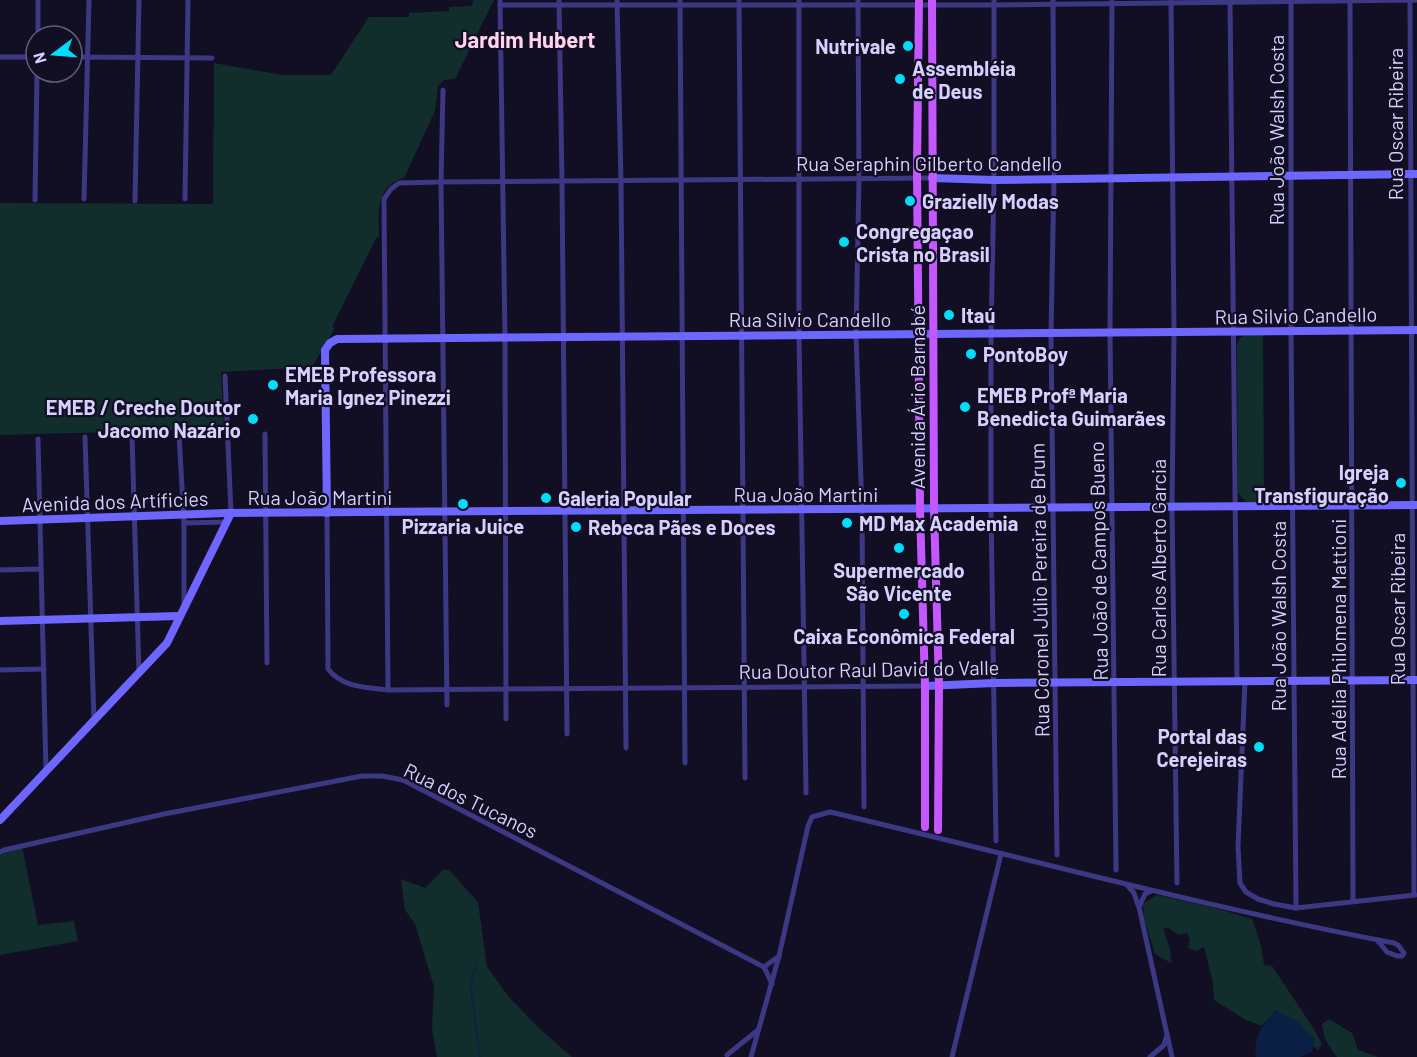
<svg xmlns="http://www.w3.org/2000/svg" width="1417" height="1057" viewBox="0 0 1417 1057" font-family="Barlow,sans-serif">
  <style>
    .green { fill: #112e2d }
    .water { fill: #0b1f45 }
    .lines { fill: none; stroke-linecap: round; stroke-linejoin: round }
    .stream { stroke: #0b1f45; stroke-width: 1.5 }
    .street { stroke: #3c3883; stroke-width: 5 }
    .secondary { stroke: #6e67ff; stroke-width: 8 }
    .primary { stroke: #c457ff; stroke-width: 8 }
    .poi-dot { fill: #00ddfb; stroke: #120e24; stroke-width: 2 }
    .labels { text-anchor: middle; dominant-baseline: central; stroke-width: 4.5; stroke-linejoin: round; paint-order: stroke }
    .poi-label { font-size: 20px; font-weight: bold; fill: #d7d0ff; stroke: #120e24; text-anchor: start }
    .street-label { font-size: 20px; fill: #d7d0ff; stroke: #120e24 }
    .quarter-label { font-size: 22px; font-weight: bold; fill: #ffd2ee; stroke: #120e24 }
  </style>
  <rect width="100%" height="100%" fill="#120e24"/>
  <g class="green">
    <path d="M473,0H494L455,79L444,80L438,86L435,111L404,178C376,184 378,215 379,237L376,238L333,325L334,330L312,367L221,372L224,429L0,435V203L213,204L214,63L282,75H331L369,17H409V13L449,11V7L472,6Z"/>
    <polygon points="1247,334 1263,334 1264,503 1246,502 1238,493 1237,344 1240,338"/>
    <polygon points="22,846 38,925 74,921 78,941 0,955 0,852"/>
    <polygon points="444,869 450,871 478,902 487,967 509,997 540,1029 572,1057 437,1057 432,1029 434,987 415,924 405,910 401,879 425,888"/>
    <polygon points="1157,895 1215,908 1252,919 1261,945 1264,965 1272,966 1312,1026 1322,1044 1318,1050 1313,1046 1314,1038 1276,1010 1262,1026 1246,1020 1214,1000 1213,983 1204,947 1196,951 1188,948 1190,940 1187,933 1178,935 1169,928 1163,928 1170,949 1171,963 1155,954 1144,918 1143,904"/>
    <path d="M1329,1019L1352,1033L1358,1050L1378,1057H1337C1329,1046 1323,1038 1322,1024Z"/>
  </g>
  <path class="water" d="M1276,1010L1298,1022L1314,1039L1312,1052L1300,1057H1256C1252,1037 1264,1024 1276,1010Z"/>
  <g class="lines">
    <polyline class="stream" points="476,966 470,984 480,1057"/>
    <g class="street">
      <polyline points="500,0 505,337 506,719"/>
      <polyline points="559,0 562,182 567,734"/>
      <polyline points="617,0 621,182 626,748"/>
      <polyline points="680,0 685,763"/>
      <polyline points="739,0 745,778"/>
      <polyline points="799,0 799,335 806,793"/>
      <polyline points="858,0 859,180 856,335 862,510 864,807"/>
      <polyline points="994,0 994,180 991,334 991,509 996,841"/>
      <polyline points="1053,0 1054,178 1051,333 1057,855"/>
      <polyline points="1171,0 1174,332 1172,507 1177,883"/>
      <polyline points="1230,0 1237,681"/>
      <polyline points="1350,0 1353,901"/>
      <polyline points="1410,0 1414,895"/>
      <polyline points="1291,1 1291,331 1296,908"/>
      <polyline points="1112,2 1110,333 1116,870"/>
      <polyline points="500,5 994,5 1417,0"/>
      <polyline points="38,36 38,0"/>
      <polyline points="0,57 36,57"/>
      <polyline points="72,57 212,58"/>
      <polyline points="443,90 441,182 447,705"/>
      <polyline points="84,199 89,0"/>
      <polyline points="185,199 188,0"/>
      <polyline points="35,200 37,72"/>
      <polyline points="135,201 139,0"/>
      <polyline points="225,376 231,513"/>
      <polyline points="179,434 184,523 184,605"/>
      <polyline points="265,434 267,663"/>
      <polyline points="132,436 139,673"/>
      <polyline points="85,437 94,721"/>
      <polyline points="38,439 46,771"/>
      <path d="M327,513L328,669C343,688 365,687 388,690L925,686"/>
      <polyline points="184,523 227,522"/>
      <polyline points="0,570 41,569"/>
      <polyline points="0,670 44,669"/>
      <polyline points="1245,681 1238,847 1240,883 1246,892 1258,899 1274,904 1296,908 1415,895"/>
      <polyline points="388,690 384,199 391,189 399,183 441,182 932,178"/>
      <polyline points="0,852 4,850 164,814 362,776 382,776 403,780 764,967 772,984"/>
      <polyline points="1127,885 1134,893 1138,905"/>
      <polyline points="1151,891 1145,894 1139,907 1172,1057"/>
      <polyline points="764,967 779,956"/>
      <polyline points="727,1055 758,1030"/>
      <path d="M751,1057L779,956L808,826L812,817L830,812C1018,856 1204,907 1394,943L1398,945L1404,953L1402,956H1397L1387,952L1377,940"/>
      <polyline points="952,1057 1001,854"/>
      <polyline points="1150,1057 1164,1045 1167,1035"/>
    </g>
    <g class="secondary">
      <polyline points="932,178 994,180 1417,174"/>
      <polyline points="327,513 325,350 330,343 337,339 1417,330"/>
      <polyline points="0,521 227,513 1417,505"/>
      <polyline points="0,621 179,616"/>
      <polyline points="925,686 994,683 1417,680"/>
      <polyline points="0,820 167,643 231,513"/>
    </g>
    <g class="primary">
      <polyline points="919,0 917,169 920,509 925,686 925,827"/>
      <polyline points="932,0 934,509 939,686 938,830"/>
    </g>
  </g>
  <g class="poi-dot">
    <circle cx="908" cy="46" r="6"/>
    <circle cx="900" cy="79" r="6"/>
    <circle cx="910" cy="201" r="6"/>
    <circle cx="844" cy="242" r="6"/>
    <circle cx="949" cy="315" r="6"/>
    <circle cx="971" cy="354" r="6"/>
    <circle cx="273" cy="385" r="6"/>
    <circle cx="965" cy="407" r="6"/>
    <circle cx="253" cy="419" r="6"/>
    <circle cx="1401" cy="483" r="6"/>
    <circle cx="546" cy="498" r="6"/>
    <circle cx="463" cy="504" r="6"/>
    <circle cx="847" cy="523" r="6"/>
    <circle cx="576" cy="527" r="6"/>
    <circle cx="899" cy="548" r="6"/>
    <circle cx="904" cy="614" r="6"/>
    <circle cx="1259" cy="747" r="6"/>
  </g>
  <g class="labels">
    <g class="poi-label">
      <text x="896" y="46" text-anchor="end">Nutrivale</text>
      <text x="912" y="68">Assembléia<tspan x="912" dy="23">de Deus</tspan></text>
      <text x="922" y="201">Grazielly Modas</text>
      <text x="856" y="231">Congregaçao<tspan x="856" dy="23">Crista no Brasil</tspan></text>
      <text x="961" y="315">Itaú</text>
      <text x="983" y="354">PontoBoy</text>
      <text x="285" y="374">EMEB Professora<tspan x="285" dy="23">Maria Ignez Pinezzi</tspan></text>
      <text x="977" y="395">EMEB Profª Maria<tspan x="977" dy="23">Benedicta Guimarães</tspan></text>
      <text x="241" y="407" text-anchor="end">EMEB / Creche Doutor<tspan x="241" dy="23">Jacomo Nazário</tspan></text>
      <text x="1389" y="472" text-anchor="end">Igreja<tspan x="1389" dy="23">Transfiguração</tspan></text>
      <text x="558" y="498">Galeria Popular</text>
      <text x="859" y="523">MD Max Academia</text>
      <text x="463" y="526" text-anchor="middle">Pizzaria Juice</text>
      <text x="588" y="527">Rebeca Pães e Doces</text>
      <text x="899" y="570" text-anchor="middle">Supermercado<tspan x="899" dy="23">São Vicente</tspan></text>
      <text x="904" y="636" text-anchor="middle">Caixa Econômica Federal</text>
      <text x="1247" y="736" text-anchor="end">Portal das<tspan x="1247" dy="23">Cerejeiras</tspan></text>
    </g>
    <g class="street-label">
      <text transform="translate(1395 124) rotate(-90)">Rua Oscar Ribeira</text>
      <text transform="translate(1276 130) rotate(-90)">Rua João Walsh Costa</text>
      <text x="929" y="163">Rua Seraphin Gilberto Candello</text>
      <text transform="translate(1296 315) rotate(-1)">Rua Silvio Candello</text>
      <text x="810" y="319">Rua Silvio Candello</text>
      <text transform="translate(917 397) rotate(-90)">Avenida Ário Barnabé</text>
      <text x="806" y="494">Rua João Martini</text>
      <text x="320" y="497">Rua João Martini</text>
      <text transform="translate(115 501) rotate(-2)">Avenida dos Artíficies</text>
      <text transform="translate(1098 561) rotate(-91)">Rua João de Campos Bueno</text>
      <text transform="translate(1158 568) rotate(-90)">Rua Carlos Alberto Garcia</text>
      <text transform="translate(1039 590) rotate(-91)">Rua Coronel Júlio Pereira de Brum</text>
      <text transform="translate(1397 609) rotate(-90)">Rua Oscar Ribeira</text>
      <text transform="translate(1278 616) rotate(-90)">Rua João Walsh Costa</text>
      <text transform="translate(1338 649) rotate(-90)">Rua Adélia Philomena Mattioni</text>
      <text transform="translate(869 669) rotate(-1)">Rua Doutor Raul David do Valle</text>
      <text transform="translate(471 800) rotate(26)">Rua dos Tucanos</text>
    </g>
    <g class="quarter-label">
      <text x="525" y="39">Jardim Hubert</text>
    </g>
  </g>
  <g transform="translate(54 54) rotate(254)"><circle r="28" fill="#120e24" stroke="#615c7c" stroke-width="1.5"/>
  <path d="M0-4.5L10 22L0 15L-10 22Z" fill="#00ddfb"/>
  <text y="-9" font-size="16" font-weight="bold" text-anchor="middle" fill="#d7d0ff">N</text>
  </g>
</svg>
